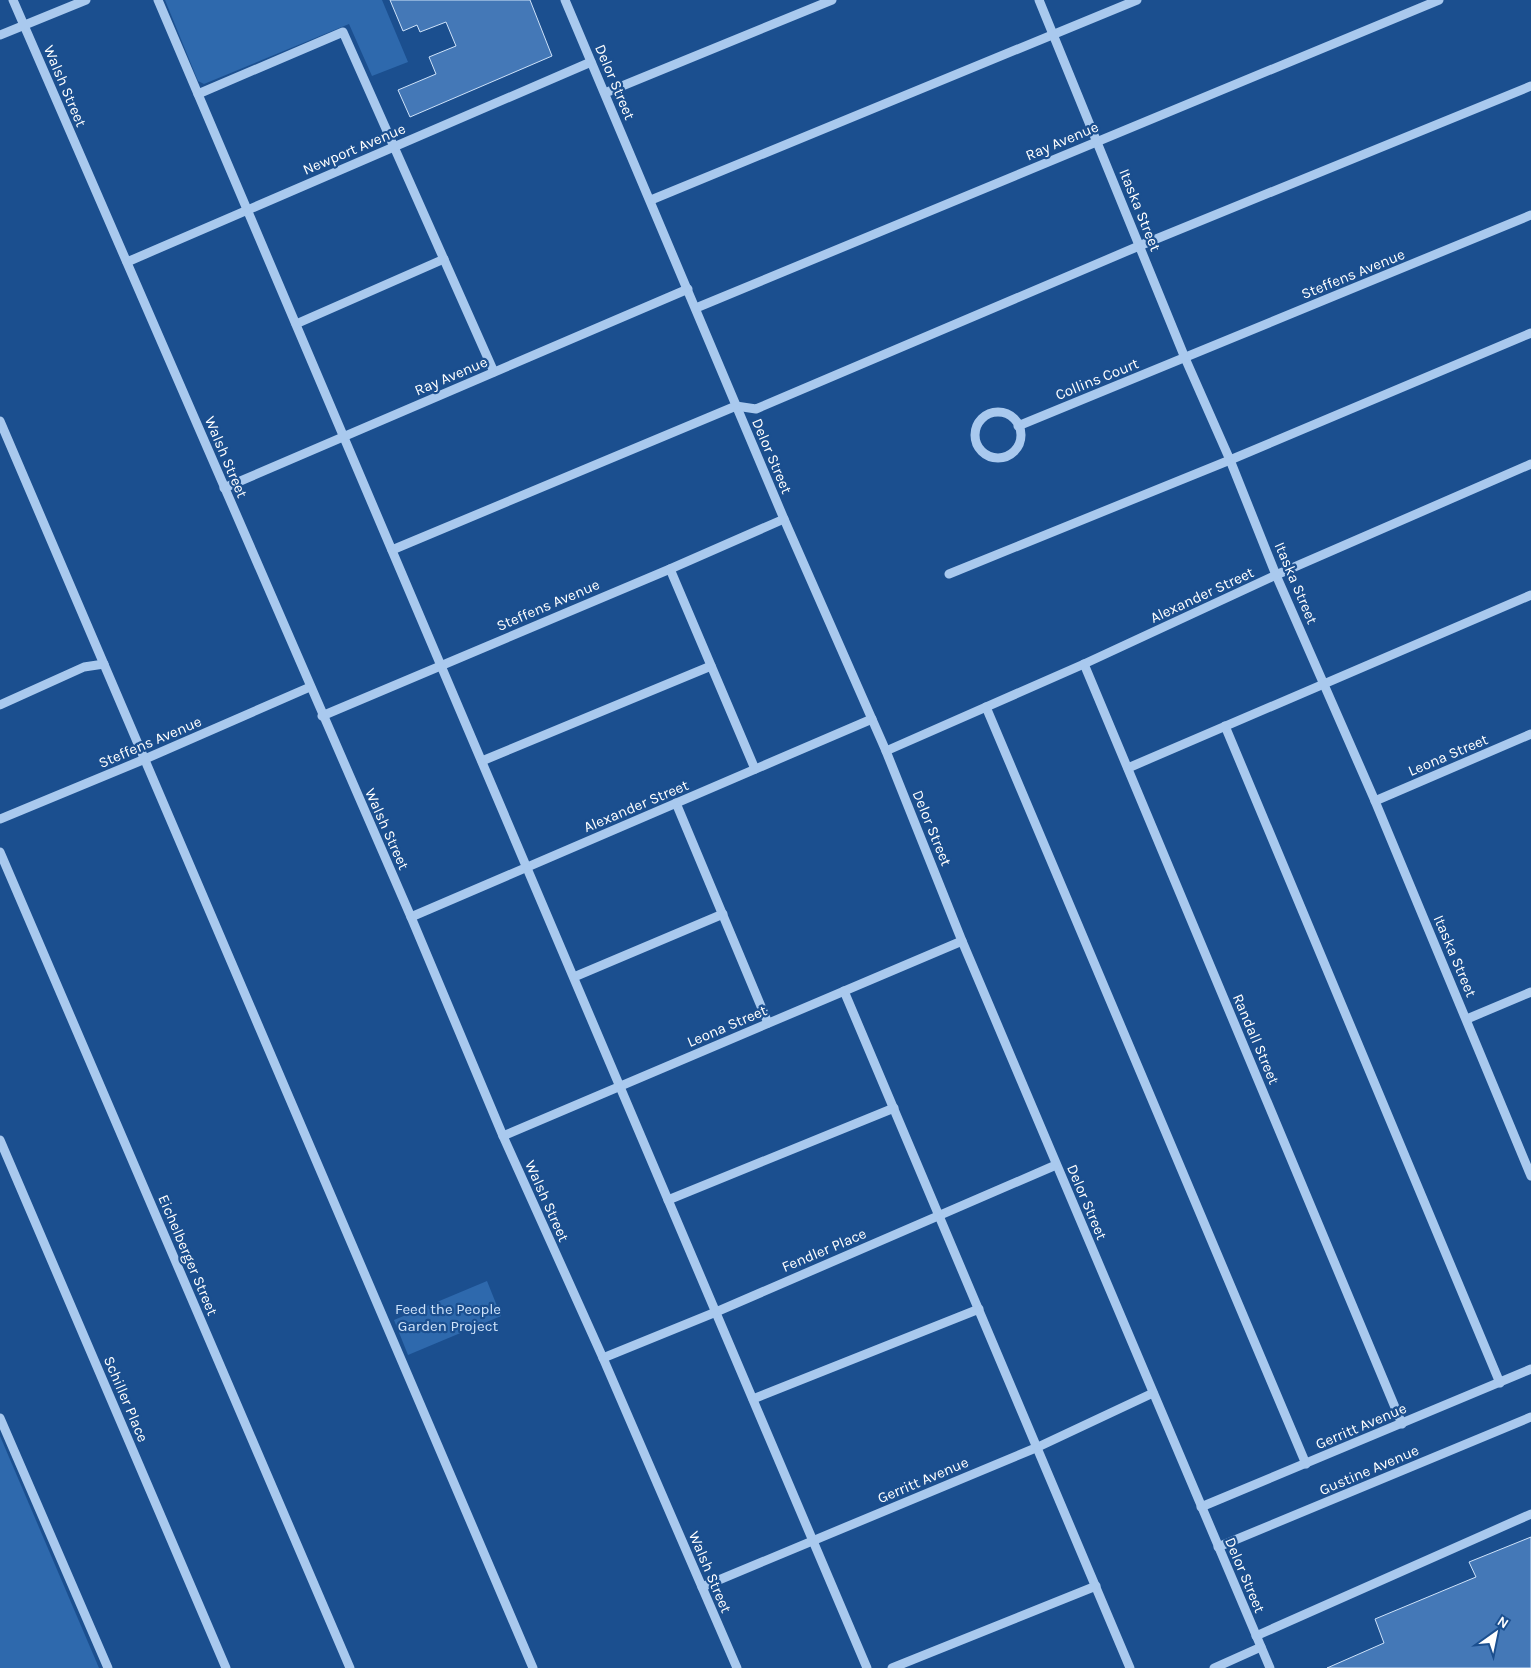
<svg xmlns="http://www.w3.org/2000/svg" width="1531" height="1668" viewBox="0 0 1531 1668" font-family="Karla,sans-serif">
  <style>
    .green { fill: #2e69ad }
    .building { fill: #4478b7; stroke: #cfe3fa }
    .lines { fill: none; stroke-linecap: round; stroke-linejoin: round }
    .minor { stroke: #a9c9ee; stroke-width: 9 }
    .labels { text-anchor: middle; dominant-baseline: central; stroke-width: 4.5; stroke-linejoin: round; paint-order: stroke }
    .street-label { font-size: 15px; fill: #fff; stroke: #1b4f8f }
    .park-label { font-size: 15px; fill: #cfe3fa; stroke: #1b4f8f }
  </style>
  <rect width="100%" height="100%" fill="#1b4f8f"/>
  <g class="green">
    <polygon points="165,0 382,0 408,62 372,76 349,24 204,84 198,81"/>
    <polygon points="487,1281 501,1316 408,1355 394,1320"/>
    <polygon points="0,1436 99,1668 0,1668"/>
  </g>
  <g class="building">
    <polygon points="390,0 530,0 552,56 410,117 398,90 436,74 429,57 456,46 446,22 420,32 417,25 403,31"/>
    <polygon points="1531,1537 1531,1668 1327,1668 1384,1643 1375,1619 1476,1577 1469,1562"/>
  </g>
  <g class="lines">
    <g class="minor">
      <polyline points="13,0 411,917 503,1136 603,1358 737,1668"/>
      <polyline points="158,0 867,1668"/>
      <polyline points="565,0 784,519 886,751 962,941 1270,1668"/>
      <polyline points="1039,0 1185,358 1230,460 1276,575 1375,801 1531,1176"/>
      <polyline points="0,35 86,0"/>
      <polyline points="605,93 832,0"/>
      <polyline points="198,94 343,32 494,372"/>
      <polyline points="651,200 1137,0"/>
      <polyline points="127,262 591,62"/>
      <polyline points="696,308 1439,0"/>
      <polyline points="296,324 444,259"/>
      <circle cx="998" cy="435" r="23"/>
      <polyline points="0,421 533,1668"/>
      <polyline points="1018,426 1531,215"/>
      <polyline points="224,488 688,289"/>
      <polyline points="392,550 736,406 756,409 1139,246 1531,86"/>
      <polyline points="670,569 755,769"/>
      <polyline points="949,574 1230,460 1531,333"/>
      <polyline points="1084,664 1402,1424"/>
      <polyline points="0,705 84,667 104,664"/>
      <polyline points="986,707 1306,1464"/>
      <polyline points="322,716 670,569 784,519"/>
      <polyline points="1225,726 1500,1383"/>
      <polyline points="886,751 1084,664 1276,575 1531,464"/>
      <polyline points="482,761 711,666"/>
      <polyline points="1128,768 1531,595"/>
      <polyline points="1375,801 1531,734"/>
      <polyline points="676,803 768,1023"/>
      <polyline points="0,819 145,759 310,687"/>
      <polyline points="0,852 350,1668"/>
      <polyline points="411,917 872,719"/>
      <polyline points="574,977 723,914"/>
      <polyline points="844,991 1130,1668"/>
      <polyline points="1467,1019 1531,992"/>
      <polyline points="503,1136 962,941"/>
      <polyline points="0,1140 226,1668"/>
      <polyline points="668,1200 894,1108"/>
      <polyline points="603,1358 716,1312 1056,1165"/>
      <polyline points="753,1399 979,1309"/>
      <polyline points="0,1418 108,1668"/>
      <polyline points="1201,1507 1531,1369"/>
      <polyline points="1218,1547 1531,1417"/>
      <polyline points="702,1587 1038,1447 1153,1393"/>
      <polyline points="1256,1636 1531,1514"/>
      <polyline points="892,1668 1096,1586"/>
      <polyline points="1214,1668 1261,1647"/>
    </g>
  </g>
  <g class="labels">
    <g class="street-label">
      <text transform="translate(615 82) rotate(67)">Delor Street</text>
      <text transform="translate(65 86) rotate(67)">Walsh Street</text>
      <text transform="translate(1062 141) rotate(-23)">Ray Avenue</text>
      <text transform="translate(354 149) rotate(-23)">Newport Avenue</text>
      <text transform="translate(1140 210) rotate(68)">Itaska Street</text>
      <text transform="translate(1353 274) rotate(-22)">Steffens Avenue</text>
      <text transform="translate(451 376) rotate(-23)">Ray Avenue</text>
      <text transform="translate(1097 379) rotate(-22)">Collins Court</text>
      <text transform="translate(772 456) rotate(67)">Delor Street</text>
      <text transform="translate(226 457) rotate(67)">Walsh Street</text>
      <text transform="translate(1296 583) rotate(67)">Itaska Street</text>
      <text transform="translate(1202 595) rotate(-25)">Alexander Street</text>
      <text transform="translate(548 605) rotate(-23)">Steffens Avenue</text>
      <text transform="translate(150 742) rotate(-23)">Steffens Avenue</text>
      <text transform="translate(1448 755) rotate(-23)">Leona Street</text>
      <text transform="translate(636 806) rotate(-23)">Alexander Street</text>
      <text transform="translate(932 828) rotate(68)">Delor Street</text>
      <text transform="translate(387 829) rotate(66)">Walsh Street</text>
      <text transform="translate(1455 956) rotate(67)">Itaska Street</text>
      <text transform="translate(727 1026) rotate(-23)">Leona Street</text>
      <text transform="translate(1256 1039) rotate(67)">Randall Street</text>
      <text transform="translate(547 1201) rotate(66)">Walsh Street</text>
      <text transform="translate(1087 1202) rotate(67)">Delor Street</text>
      <text transform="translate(824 1250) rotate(-23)">Fendler Place</text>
      <text transform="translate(188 1255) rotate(67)">Eichelberger Street</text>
      <text transform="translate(126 1399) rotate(67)">Schiller Place</text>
      <text transform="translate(1361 1426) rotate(-23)">Gerritt Avenue</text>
      <text transform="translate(1369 1470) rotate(-23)">Gustine Avenue</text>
      <text transform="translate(923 1480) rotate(-23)">Gerritt Avenue</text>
      <text transform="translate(710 1572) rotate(67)">Walsh Street</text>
      <text transform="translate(1245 1575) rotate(67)">Delor Street</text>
    </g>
    <g class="park-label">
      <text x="448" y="1309">Feed the People<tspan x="448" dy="17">Garden Project</tspan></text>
    </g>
  </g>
  <g transform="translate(1496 1633) rotate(33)" stroke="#1b4f8f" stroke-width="4" paint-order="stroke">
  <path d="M0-4L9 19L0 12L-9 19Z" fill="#ffffff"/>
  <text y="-8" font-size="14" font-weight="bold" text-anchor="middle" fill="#ffffff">N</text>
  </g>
</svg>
